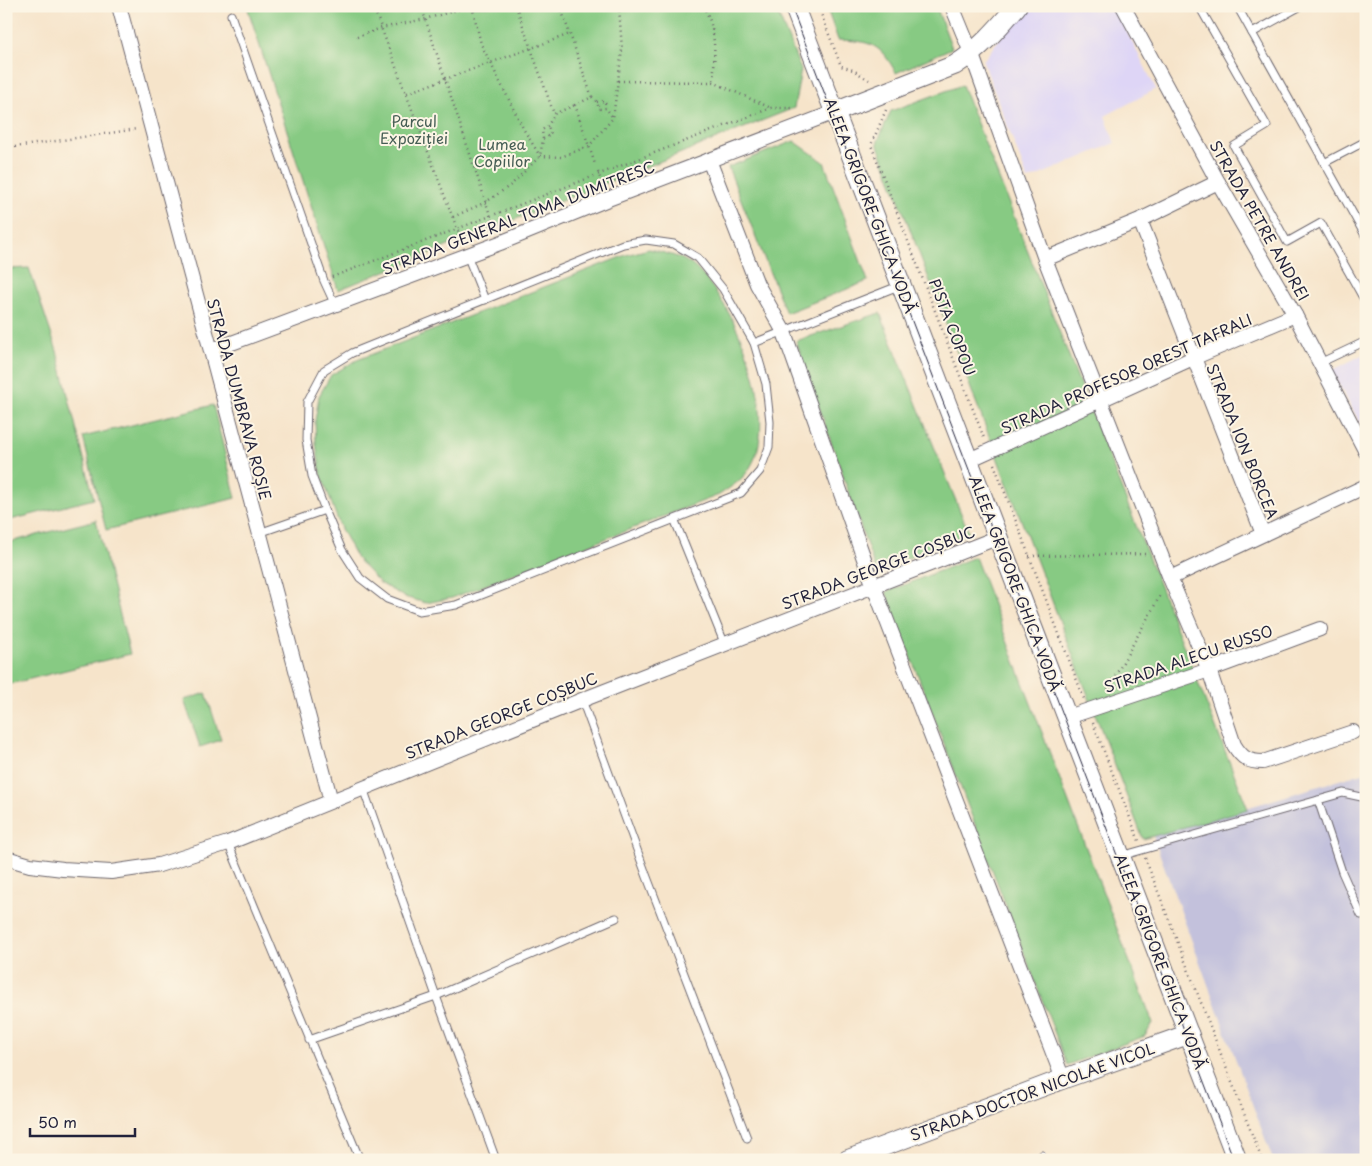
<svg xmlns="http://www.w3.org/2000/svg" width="1372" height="1166" viewBox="0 0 1372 1166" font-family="'Playpen Sans',sans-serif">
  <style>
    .built { fill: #ded5f6 }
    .industrial { fill: #c3c1dc }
    .green { fill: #87ca83; stroke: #54765f }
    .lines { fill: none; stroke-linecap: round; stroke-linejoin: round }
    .lane-casing { stroke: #6c666d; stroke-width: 9 }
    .street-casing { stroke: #6c666d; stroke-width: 16 }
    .secondary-casing { stroke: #6c666d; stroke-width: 21 }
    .path { stroke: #6c666d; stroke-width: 2.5; stroke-dasharray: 1 4; stroke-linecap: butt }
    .lane { stroke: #fff; stroke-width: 7 }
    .street { stroke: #fff; stroke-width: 14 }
    .secondary { stroke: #fff; stroke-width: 19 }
    .tram { stroke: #22223b; stroke-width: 1 }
    .labels { text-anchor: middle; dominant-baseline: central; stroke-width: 4; stroke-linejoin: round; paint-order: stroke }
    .park-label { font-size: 15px; fill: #455d54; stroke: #fcf5e5 }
    .street-label { font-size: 15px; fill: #22223b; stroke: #fcf5e5 }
  </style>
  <rect width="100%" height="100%" fill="#fcf5e5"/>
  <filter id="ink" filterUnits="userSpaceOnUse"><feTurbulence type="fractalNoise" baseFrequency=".02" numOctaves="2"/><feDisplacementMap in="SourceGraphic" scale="10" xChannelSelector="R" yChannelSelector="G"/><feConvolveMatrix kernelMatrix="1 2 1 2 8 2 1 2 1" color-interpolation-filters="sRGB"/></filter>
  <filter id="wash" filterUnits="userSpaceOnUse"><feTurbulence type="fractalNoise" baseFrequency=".0096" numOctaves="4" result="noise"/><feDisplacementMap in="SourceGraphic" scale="20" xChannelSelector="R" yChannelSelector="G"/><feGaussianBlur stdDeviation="1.12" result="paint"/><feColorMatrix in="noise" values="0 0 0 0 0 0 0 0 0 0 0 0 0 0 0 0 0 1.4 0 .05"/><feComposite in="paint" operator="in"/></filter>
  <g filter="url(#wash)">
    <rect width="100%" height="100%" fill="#f6e4ca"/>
    <g class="built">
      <polygon points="1024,6 1114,6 1156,89 1105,116 1115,143 1028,180 983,61"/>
      <polygon points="1366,353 1366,433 1331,371"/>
    </g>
    <polygon class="industrial" points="1366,772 1366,1160 1273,1160 1153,836"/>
    <g class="green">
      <polygon points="247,6 775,6 801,70 794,108 338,290"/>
      <path d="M826,6H936L952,48L896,73C880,43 870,41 838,40Z"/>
      <polygon points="962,85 1248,809 1143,839 877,143 891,111"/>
      <polygon points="794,141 824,162 868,281 786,313 728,167"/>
      <path d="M649,249C664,253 681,256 692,265C735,300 780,413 752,464C745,479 732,486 719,495L452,598L426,603L404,597L380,583L357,559L341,529L321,474L316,444L315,421L319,396L331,375L357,360L626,255Z"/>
      <polygon points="29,268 57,351 94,499 6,521 6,269"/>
      <polygon points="880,313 969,533 876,571 796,341"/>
      <polygon points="213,405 236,498 106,530 83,437"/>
      <polygon points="96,520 130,654 6,685 6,543"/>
      <polygon points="975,557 1153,1023 1145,1036 1067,1065 886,592"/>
      <polygon points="206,693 221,740 200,747 184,700"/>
    </g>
  </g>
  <g filter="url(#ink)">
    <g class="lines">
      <g class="lane-casing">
        <g id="lane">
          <polyline points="1199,6 1267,126 1234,146 1287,242 1321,223 1366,303"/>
          <polyline points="1237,6 1366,237"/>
          <polyline points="231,15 324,281 335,305"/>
          <polyline points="1252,33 1301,6"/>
          <polyline points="1324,163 1366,141"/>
          <polygon points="646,240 674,244 698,258 723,289 754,343 766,384 770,422 769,447 760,471 741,493 456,605 419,611 387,599 360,578 342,550 325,510 312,476 306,440 307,402 324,370 352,353 623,244"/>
          <polyline points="467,255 485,300"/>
          <polyline points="754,343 901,285"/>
          <polyline points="1326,360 1366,341"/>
          <polyline points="675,521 725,645"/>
          <polyline points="259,533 325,510"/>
          <polyline points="582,700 647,877 747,1138"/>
          <polyline points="363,788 436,996 496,1160"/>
          <polyline points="1318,800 1342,872 1361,915 1366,914"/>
          <polyline points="228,843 360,1160"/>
          <polyline points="1121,856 1343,793 1366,798"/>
          <polyline points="309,1040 436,996 616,918"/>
          <polyline points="1042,1155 1043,1160"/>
        </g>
      </g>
      <g class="street-casing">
        <g id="street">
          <polyline points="119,6 331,801"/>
          <path d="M952,6L972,55L1045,259L1170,578L1209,670L1234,745C1242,758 1248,762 1263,762L1353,732"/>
          <polyline points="1123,6 1218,182 1295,315 1366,452"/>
          <polyline points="709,160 757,284 784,332 874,587 1063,1079"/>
          <polyline points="1140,220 1263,534"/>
          <polyline points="1045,259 1140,220 1218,182"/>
          <polyline points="211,349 221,347 500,243 608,199 835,112"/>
          <polyline points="969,460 1193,358 1295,315"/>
          <polyline points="1170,578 1366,486"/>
          <polyline points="1068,717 1209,670 1320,629"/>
          <polyline points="6,858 30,865 63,869 111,872 159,865 228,843 582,700 999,537"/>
        </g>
      </g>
      <g class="secondary-casing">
        <g id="secondary">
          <polyline points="794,6 1237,1160"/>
          <path d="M835,112L955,65C980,49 998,28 1017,6"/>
          <polyline points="847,1160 1063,1079 1189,1034"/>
        </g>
      </g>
      <g class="path">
        <polyline points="373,6 462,242"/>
        <polyline points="421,6 495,230"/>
        <polyline points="516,6 554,114 575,105"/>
        <polyline points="560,6 592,97 575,105 595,164"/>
        <path d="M703,6C717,28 715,58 713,82"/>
        <polyline points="818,6 841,66 853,70 869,80"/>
        <polyline points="357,37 381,28 425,19 472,6 481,44 524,130 540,156 561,157 589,146 613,118 622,50 619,6"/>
        <polyline points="618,81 713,82 771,108"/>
        <polyline points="407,93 570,34"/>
        <polyline points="592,97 597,102 599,109 606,108 613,118"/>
        <polyline points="597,102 605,101 606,108"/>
        <polyline points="886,110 871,145 984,438"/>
        <polyline points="543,139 551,134 548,126"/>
        <polyline points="15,147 137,129"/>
        <polyline points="598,172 603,187"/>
        <polyline points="453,217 486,202 511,185 540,156 543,139 542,130 548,126 554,114"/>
        <polyline points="332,277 771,108 794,108"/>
        <polyline points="994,464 1084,699"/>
        <polyline points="1029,556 1147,554"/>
        <polyline points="1108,689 1161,594"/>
        <polyline points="1093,723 1139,841"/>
        <polyline points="1145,858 1262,1160"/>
      </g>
      <use href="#lane" class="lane"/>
      <use href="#street" class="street"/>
      <use href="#secondary" class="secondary"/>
      <polyline class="tram" points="791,6 1234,1160"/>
    </g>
  </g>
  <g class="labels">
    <g class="park-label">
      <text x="414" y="120">Parcul<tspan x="414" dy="17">Expoziției</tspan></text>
      <text x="502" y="143">Lumea<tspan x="502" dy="17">Copiilor</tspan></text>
    </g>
    <g class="street-label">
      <text transform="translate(871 205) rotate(69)">ALEEA GRIGORE GHICA VODĂ</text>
      <text transform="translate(518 217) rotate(-21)">STRADA GENERAL TOMA DUMITRESC</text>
      <text transform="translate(1260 220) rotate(60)">STRADA PETRE ANDREI</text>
      <text transform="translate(953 327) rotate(69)">PISTA COPOU</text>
      <text transform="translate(1126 373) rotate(-24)">STRADA PROFESOR OREST TAFRALI</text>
      <text transform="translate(240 399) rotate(75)">STRADA DUMBRAVA ROȘIE</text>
      <text transform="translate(1243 441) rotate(68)">STRADA ION BORCEA</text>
      <text transform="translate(878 567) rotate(-21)">STRADA GEORGE COȘBUC</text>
      <text transform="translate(1016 583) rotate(69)">ALEEA GRIGORE GHICA VODĂ</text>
      <text transform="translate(1188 658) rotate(-19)">STRADA ALECU RUSSO</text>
      <text transform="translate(501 715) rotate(-22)">STRADA GEORGE COȘBUC</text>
      <text transform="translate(1161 961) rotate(69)">ALEEA GRIGORE GHICA VODĂ</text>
      <text transform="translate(1032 1091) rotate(-20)">STRADA DOCTOR NICOLAE VICOL</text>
    </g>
  </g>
  <rect width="1372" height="1166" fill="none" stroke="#fcf5e5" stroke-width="25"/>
  <path d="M30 1128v8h105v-8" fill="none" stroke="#22223b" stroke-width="2.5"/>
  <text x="38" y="1128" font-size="15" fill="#22223b" stroke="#fcf5e5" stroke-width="4" paint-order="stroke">50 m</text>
</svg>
